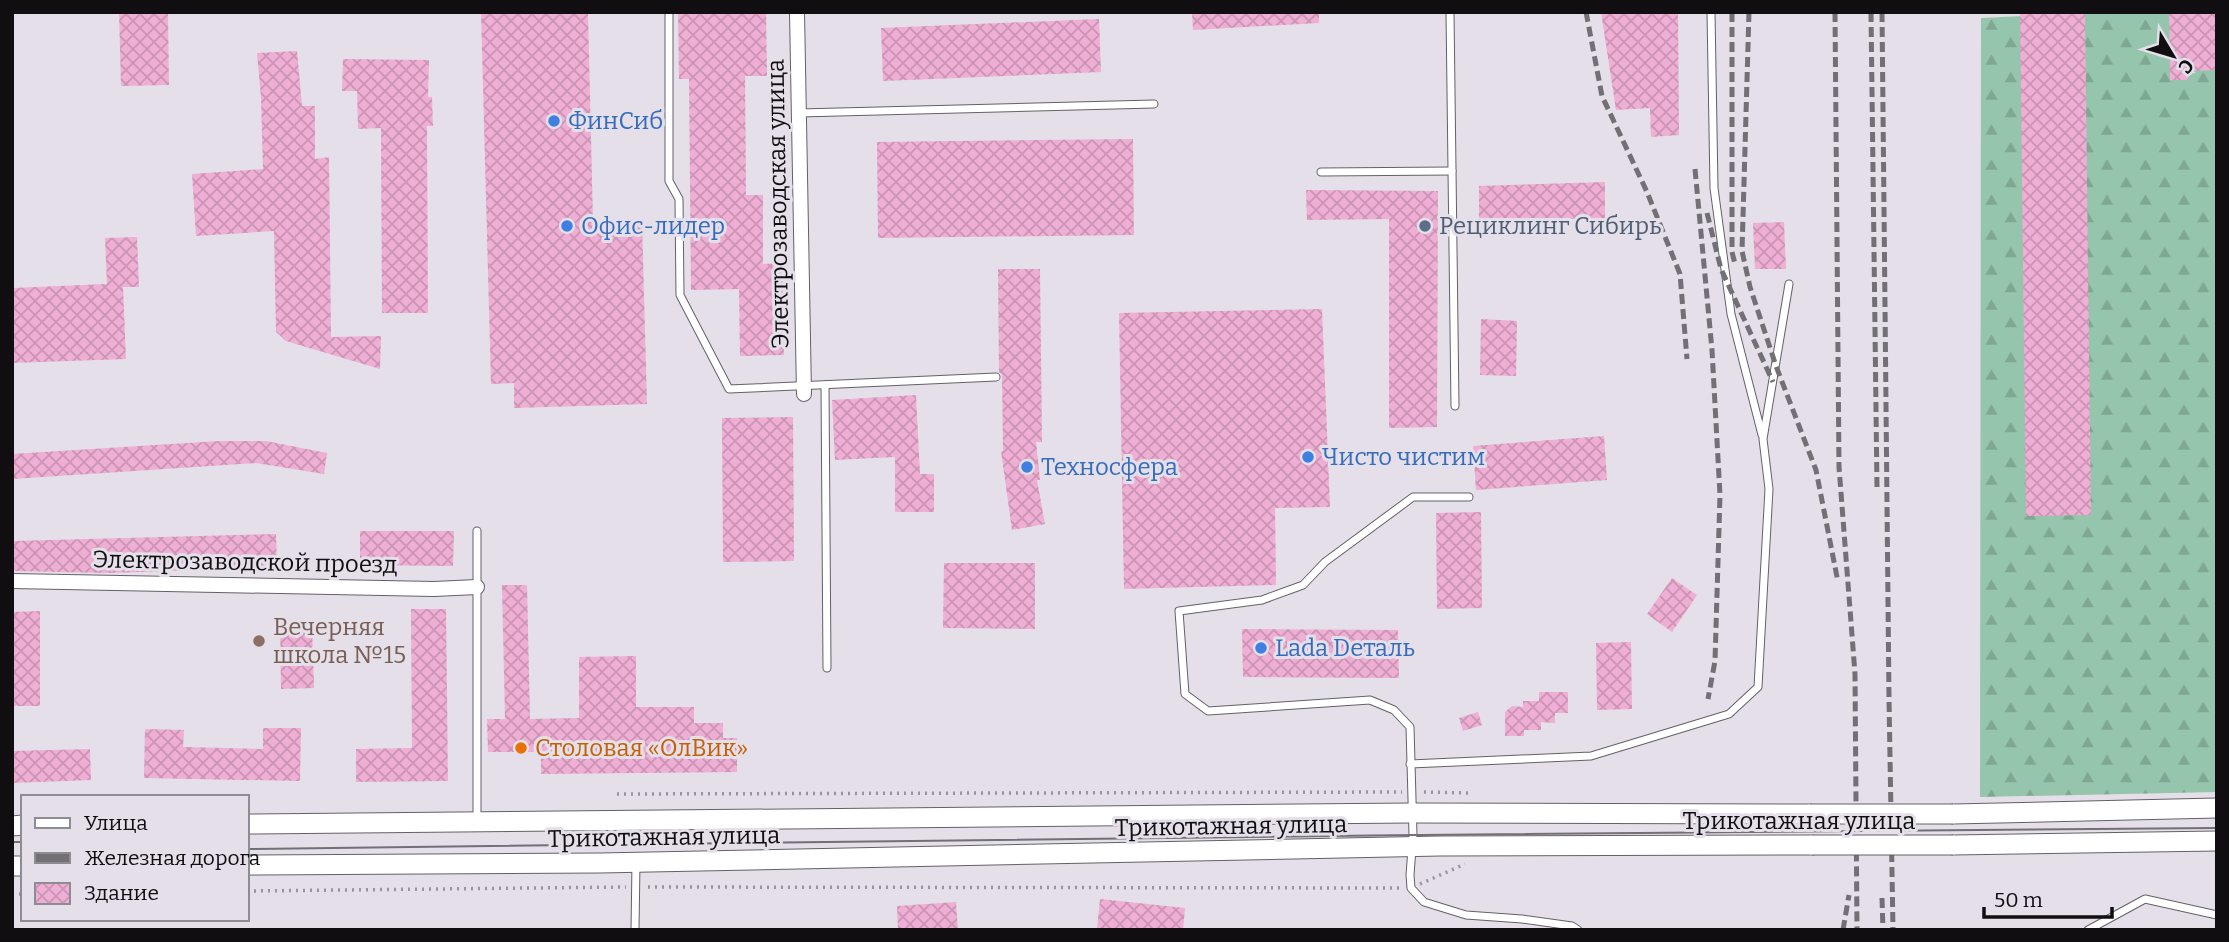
<svg xmlns="http://www.w3.org/2000/svg" width="2229" height="942" viewBox="0 0 2229 942" font-family="Bitter,serif">
  <style>
    .forest { fill: url(#forest-firs) }
    .building { fill: url(#building-cross-hatch) }
    .lines { fill: none; stroke-linecap: round; stroke-linejoin: round }
    .lane-casing { stroke: #656068; stroke-width: 9 }
    .street-casing { stroke: #656068; stroke-width: 16 }
    .secondary-casing { stroke: #656068; stroke-width: 21 }
    .path { stroke: #98949b; stroke-width: 3.5; stroke-dasharray: 2 5; stroke-linecap: butt }
    .lane { stroke: #fff; stroke-width: 7 }
    .street { stroke: #fff; stroke-width: 14 }
    .secondary { stroke: #fff; stroke-width: 19 }
    .tram { stroke: #726f75; stroke-width: 2 }
    .rail { stroke: #726f75; stroke-width: 5; stroke-dasharray: 10 5; stroke-linecap: butt }
    .secondary-bridge-casing { stroke: #656068; stroke-width: 21; stroke-linecap: butt }
    .secondary-bridge { stroke: #fff; stroke-width: 19 }
    .shop-dot { fill: #3f7fe0; stroke: #e4dfe8; stroke-width: 2.5 }
    .service-dot { fill: #5c6f8a; stroke: #e4dfe8; stroke-width: 2.5 }
    .education-dot { fill: #8d6e63; stroke: #e4dfe8; stroke-width: 2.5 }
    .food-dot { fill: #e8710a; stroke: #e4dfe8; stroke-width: 2.5 }
    .labels { text-anchor: middle; dominant-baseline: central; stroke-width: 6; stroke-linejoin: round; paint-order: stroke }
    .shop-label { font-size: 24px; fill: #366cbe; stroke: #e4dfe8; text-anchor: start }
    .street-label { font-size: 24px; fill: #100e11; stroke: #e4dfe8 }
    .service-label { font-size: 24px; fill: #4e5e75; stroke: #e4dfe8; text-anchor: start }
    .education-label { font-size: 24px; fill: #785e54; stroke: #e4dfe8; text-anchor: start }
    .food-label { font-size: 24px; fill: #c56008; stroke: #e4dfe8; text-anchor: start }
  </style>
  <defs>
    <pattern id="forest-firs" width="22" height="20" patternUnits="userSpaceOnUse" patternTransform="scale(1.75)"><rect width="22" height="20" fill="#95c5ac"/><path d="M5 1l3.5 6h-7zM16 11l3.5 6h-7z" fill="#7fa893"/></pattern>
    <pattern id="building-cross-hatch" width="8" height="8" patternUnits="userSpaceOnUse" patternTransform="scale(1.75)"><rect width="8" height="8" fill="#efaed3"/><path d="M0 0l8 8M0 8l8-8" fill="none" stroke="#cc94b4"/></pattern>
  </defs>
  <rect width="100%" height="100%" fill="#e4dfe8"/>
  <polygon class="forest" points="2107,12 2217,12 2217,792 1980,797 1981,18"/>
  <g class="building">
    <polygon points="119,12 168,12 169,85 121,86"/>
    <polygon points="481,12 588,12 593,222 642,221 647,404 514,408 514,383 491,384"/>
    <polygon points="678,12 766,12 767,76 745,76 746,195 763,195 763,264 782,263 784,355 740,356 739,289 691,290 689,79 679,79"/>
    <polygon points="1192,12 1319,12 1319,23 1193,30"/>
    <polygon points="1601,12 1678,12 1679,135 1651,137 1650,108 1616,110"/>
    <polygon points="2020,12 2085,12 2091,515 2026,516"/>
    <polygon points="2169,12 2217,12 2217,70 2191,71 2187,80 2170,80"/>
    <polygon points="1099,19 1101,72 883,81 881,28"/>
    <polygon points="297,51 302,106 315,106 315,159 329,157 331,337 381,336 380,369 286,341 276,332 274,231 196,236 192,174 263,169 261,98 257,53"/>
    <polygon points="343,59 429,60 428,97 432,97 433,126 427,126 428,313 382,313 381,128 358,129 357,91 342,91"/>
    <polygon points="1133,139 1134,235 878,238 877,142"/>
    <polygon points="1605,182 1605,218 1479,221 1479,186"/>
    <polygon points="1306,190 1438,191 1437,427 1389,428 1389,219 1307,220"/>
    <polygon points="1784,222 1786,269 1755,269 1753,223"/>
    <polygon points="137,237 139,287 123,287 126,359 12,363 12,288 107,284 105,238"/>
    <polygon points="998,269 1040,269 1042,442 1036,442 1040,480 1037,480 1045,524 1012,530 1001,451 1003,451 1002,375 999,372"/>
    <polygon points="1322,309 1330,507 1275,508 1276,585 1124,589 1119,313"/>
    <polygon points="1481,319 1517,321 1516,376 1480,375"/>
    <polygon points="916,395 920,474 934,474 934,512 895,512 895,457 835,460 832,400"/>
    <polygon points="793,417 794,561 723,562 722,418"/>
    <polygon points="1604,436 1607,480 1476,490 1473,446"/>
    <polygon points="219,441 266,441 327,453 324,474 256,463 12,479 12,454"/>
    <polygon points="1481,512 1482,608 1437,609 1436,513"/>
    <polygon points="360,531 454,531 453,566 360,565"/>
    <polygon points="276,534 277,568 107,573 12,571 12,541"/>
    <polygon points="944,563 1035,563 1035,629 943,628"/>
    <polygon points="1672,578 1697,595 1672,632 1647,614"/>
    <polygon points="502,585 527,585 530,719 579,718 579,657 636,656 636,707 694,707 694,723 723,723 723,738 737,738 737,772 541,774 541,752 488,752 487,719 505,719"/>
    <polygon points="411,609 446,609 448,781 356,782 356,749 412,748"/>
    <polygon points="40,611 40,706 12,706 12,612"/>
    <polygon points="312,623 314,688 281,689 280,624"/>
    <polygon points="1242,629 1398,630 1399,678 1243,677"/>
    <polygon points="1631,642 1632,709 1597,710 1596,643"/>
    <polygon points="1539,692 1568,692 1568,713 1555,713 1555,723 1541,722 1541,730 1524,730 1524,736 1505,736 1505,712 1512,706 1523,707 1523,701 1539,701"/>
    <polygon points="1478,712 1482,725 1463,731 1459,718"/>
    <polygon points="263,728 301,728 300,781 144,778 145,729 184,730 183,747 263,749"/>
    <polygon points="90,749 91,780 12,783 12,751"/>
    <polygon points="1100,899 1185,908 1183,930 1097,928"/>
    <polygon points="956,902 958,930 898,930 897,906"/>
  </g>
  <g class="lines">
    <g class="lane-casing">
      <g id="lane">
        <polyline points="669,12 669,181 679,199 680,295 729,389 996,377"/>
        <polyline points="1450,12 1455,406"/>
        <polyline points="1711,12 1714,188 1731,314 1762,435"/>
        <polyline points="799,113 1154,104"/>
        <polyline points="1321,172 1452,171"/>
        <polyline points="825,385 827,668"/>
        <polyline points="1469,497 1413,497 1325,562 1303,585 1262,600 1179,611 1185,694 1208,711 1370,700 1394,710 1410,727 1413,835 1410,875 1411,888 1424,902 1466,915 1522,919 1572,926 1578,930"/>
        <polyline points="1410,764 1591,756 1729,714 1758,687 1769,489 1763,439 1789,284"/>
        <polyline points="477,821 477,531"/>
        <polyline points="635,930 636,863"/>
        <polyline points="2088,930 2145,899 2217,915"/>
      </g>
    </g>
    <g class="street-casing">
      <g id="street">
        <polyline points="797,12 804,394"/>
        <polyline points="12,581 434,589 477,587"/>
      </g>
    </g>
    <g class="secondary-casing">
      <g id="secondary">
        <polyline points="1953,814 2217,808"/>
        <polyline points="247,824 1411,813 1810,814"/>
        <polyline points="12,826 23,825"/>
        <polyline points="1953,845 2217,841"/>
        <polyline points="247,865 600,863 1440,846 1812,845"/>
        <polyline points="12,866 23,866"/>
      </g>
    </g>
    <g class="path">
      <polyline points="1424,792 1468,793"/>
      <polyline points="617,794 1402,792"/>
      <polyline points="1420,884 1465,864"/>
      <polyline points="648,887 1400,888"/>
      <polyline points="247,891 626,887"/>
      <polyline points="12,894 23,894"/>
    </g>
    <use href="#lane" class="lane"/>
    <use href="#street" class="street"/>
    <use href="#secondary" class="secondary"/>
    <g class="tram">
      <polyline points="12,842 23,842"/>
      <path d="M247,849C636,847 1025,838 1415,835C1682,833 1949,832 2217,828"/>
    </g>
    <g class="rail">
      <polyline points="1586,12 1602,96 1647,192 1680,274 1687,359"/>
      <polyline points="1732,12 1732,252 1735,264"/>
      <polyline points="1749,12 1742,251 1750,287 1776,366 1816,470 1838,582"/>
      <polyline points="1835,12 1839,467 1855,674 1857,930"/>
      <polyline points="1871,12 1877,488"/>
      <polyline points="1882,12 1889,699 1893,930"/>
      <polyline points="1695,169 1712,350 1720,495 1715,661 1708,699"/>
      <polyline points="1707,213 1721,269 1773,382"/>
      <polyline points="1882,898 1883,930"/>
      <polyline points="1843,930 1849,895"/>
    </g>
    <g class="secondary-bridge-casing">
      <g id="secondary-bridge">
        <polyline points="1810,814 1953,814"/>
        <polyline points="1812,845 1953,845"/>
      </g>
    </g>
    <use href="#secondary-bridge" class="secondary-bridge"/>
  </g>
  <g class="shop-dot">
    <circle cx="554" cy="121" r="7"/>
    <circle cx="567" cy="226" r="7"/>
    <circle cx="1308" cy="457" r="7"/>
    <circle cx="1027" cy="467" r="7"/>
    <circle cx="1261" cy="648" r="7"/>
  </g>
  <circle class="service-dot" cx="1425" cy="226" r="7"/>
  <circle class="education-dot" cx="259" cy="641" r="7"/>
  <circle class="food-dot" cx="521" cy="748" r="7"/>
  <g class="labels">
    <g class="shop-label">
      <text x="568" y="121">ФинСиб</text>
      <text x="581" y="226">Офис-лидер</text>
      <text x="1322" y="457">Чисто чистим</text>
      <text x="1041" y="467">Техносфера</text>
      <text x="1275" y="648">Lada Dеталь</text>
    </g>
    <g class="street-label">
      <text transform="translate(778 204) rotate(-91)">Электрозаводская улица</text>
      <text transform="translate(245 562) rotate(1)">Электрозаводской проезд</text>
      <text x="1799" y="821">Трикотажная улица</text>
      <text transform="translate(1231 826) rotate(-1)">Трикотажная улица</text>
      <text transform="translate(664 837) rotate(-1)">Трикотажная улица</text>
    </g>
    <g class="service-label">
      <text x="1439" y="226">Рециклинг Сибирь</text>
    </g>
    <g class="education-label">
      <text x="273" y="627">Вечерняя<tspan x="273" dy="28">школа №15</tspan></text>
    </g>
    <g class="food-label">
      <text x="535" y="748">Столовая «ОлВик»</text>
    </g>
  </g>
  <rect width="2229" height="942" fill="none" stroke="#100e11" stroke-width="28"/>
  <rect x="21" y="795" width="228" height="126" fill="#e4dfe8" stroke="#8f8b92" stroke-width="2"/>
  <rect x="35" y="818" width="35" height="10" fill="#ffffff" stroke="#8f8b92" stroke-width="2"/>
  <text x="84" y="830" font-size="21" fill="#100e11">Улица</text>
  <rect x="35" y="853" width="35" height="10" fill="#726f75" stroke="#8f8b92" stroke-width="2"/>
  <text x="84" y="865" font-size="21" fill="#100e11">Железная дорога</text>
  <rect x="35" y="883" width="35" height="21" fill="url(#building-cross-hatch)" stroke="#8f8b92" stroke-width="2"/>
  <text x="84" y="900" font-size="21" fill="#100e11">Здание</text>
  <g transform="translate(2173 56) rotate(128)" stroke="#e4dfe8" stroke-width="5" paint-order="stroke">
  <path d="M0-5L12 26L0 18L-12 26Z" fill="#100e11"/>
  <text y="-10" font-size="19" font-weight="bold" text-anchor="middle" fill="#100e11">С</text>
  </g>
  <path d="M1984 907v10h128v-10" fill="none" stroke="#100e11" stroke-width="3.5"/>
  <text x="1994" y="907" font-size="21" fill="#100e11" stroke="#e4dfe8" stroke-width="5" paint-order="stroke">50 m</text>
</svg>
